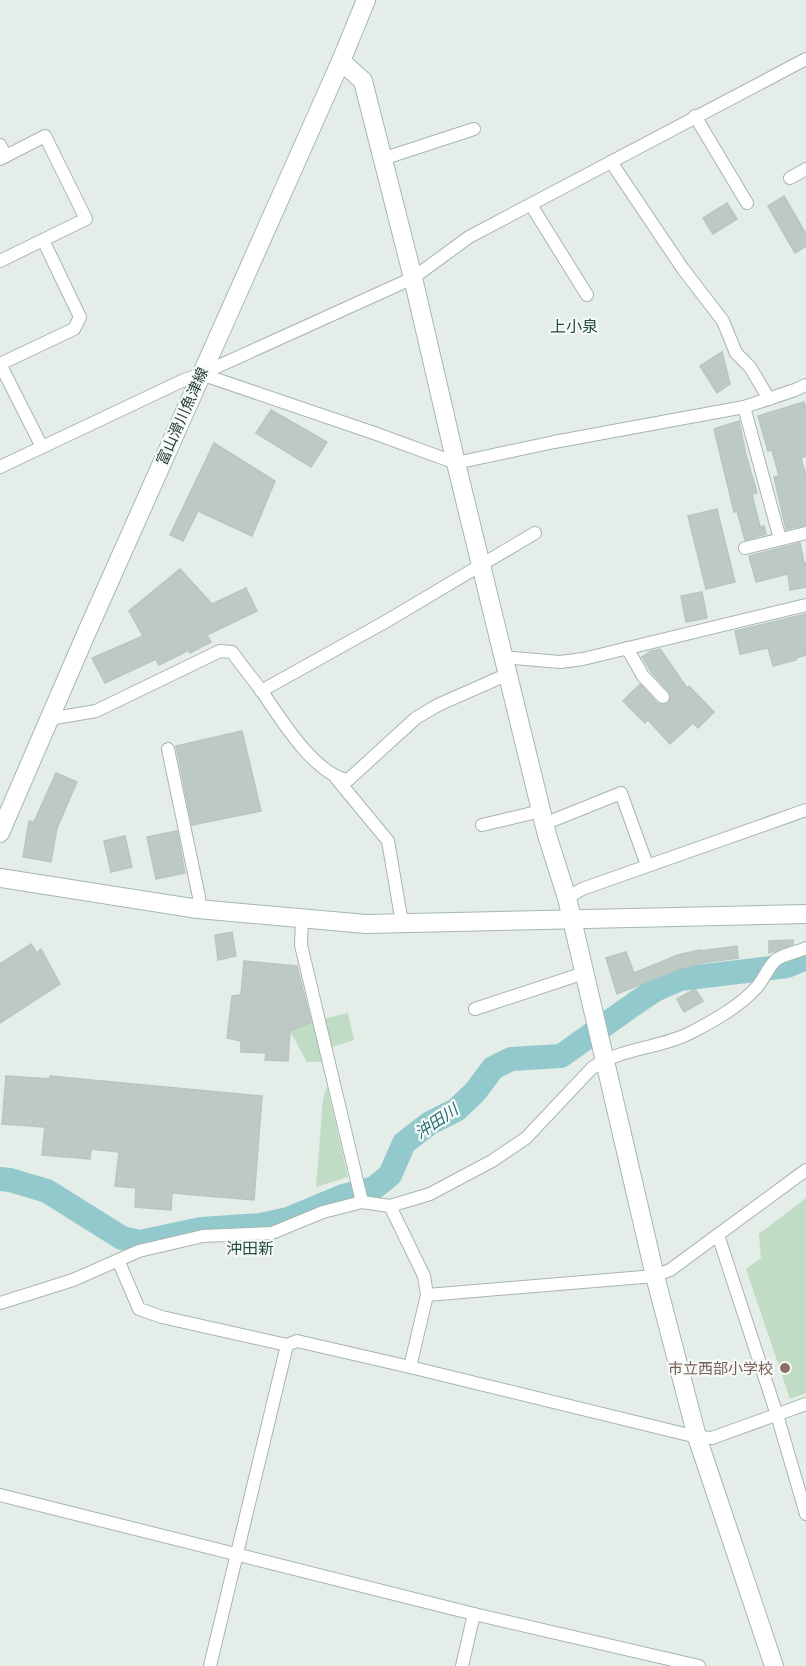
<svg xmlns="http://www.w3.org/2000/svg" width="806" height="1666" viewBox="0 0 806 1666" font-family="'PT Sans Narrow','Noto Sans JP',sans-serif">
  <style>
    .green { fill: #c0dcc5 }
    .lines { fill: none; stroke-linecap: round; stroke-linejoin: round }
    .river { stroke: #92c9cc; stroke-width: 24 }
    .building { fill: #bdcac4; stroke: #b8c6bf; stroke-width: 1.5 }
    .street-casing { stroke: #a8b5af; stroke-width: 14 }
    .secondary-casing { stroke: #a4b8af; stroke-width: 20 }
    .street { stroke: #fff; stroke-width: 12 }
    .secondary { stroke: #fff; stroke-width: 18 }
    .education-dot { fill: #8d6e63; stroke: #f5f9f7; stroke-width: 2 }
    .labels { text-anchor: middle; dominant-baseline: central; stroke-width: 4.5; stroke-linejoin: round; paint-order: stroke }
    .street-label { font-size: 15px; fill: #263d34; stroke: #f5f9f7 }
    .education-label { font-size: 15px; fill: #785e54; stroke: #f5f9f7; text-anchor: end }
    .neighbourhood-label { font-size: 16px; fill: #234e3f; stroke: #f5f9f7 }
    .water-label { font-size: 16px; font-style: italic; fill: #256e74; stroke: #f5f9f7 }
  </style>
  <rect width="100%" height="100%" fill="#e5ede9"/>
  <g class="green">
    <polygon points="348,1013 354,1040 333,1047 322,1062 307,1062 290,1031 311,1022"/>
    <polygon points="327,1086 348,1177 316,1187 323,1099"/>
    <polygon points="806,1198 806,1393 790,1399 746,1269 761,1258 759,1234"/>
  </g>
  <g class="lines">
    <polyline class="river" points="0,1179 10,1180 47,1191 122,1238 140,1242 201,1229 261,1225 288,1219 343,1196 374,1188 390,1175 404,1143 430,1123 456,1110 475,1092 493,1068 511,1059 561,1056 637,1002 655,990 680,979 787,966 806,958"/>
  </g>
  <g class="building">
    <polygon points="784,196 806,234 806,246 795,253 768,206"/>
    <polygon points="727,203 737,219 713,234 703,218"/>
    <polygon points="722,352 730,384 717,393 700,366"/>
    <polygon points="804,402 806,409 806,456 801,458 806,476 806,525 786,529 774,477 779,476 772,450 768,451 758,416"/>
    <polygon points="271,410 327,442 311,467 256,433"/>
    <polygon points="739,421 746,455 757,493 752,494 760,527 764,526 766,534 745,540 737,511 734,512 714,429"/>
    <polygon points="214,443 275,481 252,536 198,511 183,541 170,535"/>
    <polygon points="717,509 735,582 706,589 688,516"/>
    <polygon points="800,543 804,563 806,563 806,587 790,590 788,574 756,582 749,556"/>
    <polygon points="180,569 212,604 246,588 257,611 207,635 211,642 190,653 189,650 159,665 156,659 105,683 92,658 143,636 129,611"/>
    <polygon points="702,592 707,618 686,622 681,596"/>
    <polygon points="806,614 806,655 796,658 796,660 773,666 768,648 740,654 735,631"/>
    <polygon points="660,649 687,688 689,686 714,712 698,728 693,723 670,744 648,720 645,723 623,701 640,684 657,703 664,705 669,703 671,696 669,692 652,673 642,657 651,651"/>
    <polygon points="242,731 261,811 192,825 176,746"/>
    <polygon points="56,773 77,782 57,828 51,862 23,857 29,821 34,822"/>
    <polygon points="177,831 185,873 156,879 147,837"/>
    <polygon points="125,836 132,867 111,872 104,841"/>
    <polygon points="232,932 236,956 218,960 215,935"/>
    <polygon points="793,940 793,944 769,953 769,941"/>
    <polygon points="31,944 37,953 41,949 60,984 0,1023 0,964"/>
    <polygon points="737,946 738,958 701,963 676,970 617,994 606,958 626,952 634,973 678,955 700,950 700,951"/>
    <polygon points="244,961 297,966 311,1022 290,1031 288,1061 265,1060 266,1053 241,1052 241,1041 227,1038 232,996 241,995"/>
    <polygon points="695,989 703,1001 684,1012 677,999"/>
    <polygon points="6,1076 50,1079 50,1076 262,1096 254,1200 172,1193 171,1210 135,1207 136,1188 115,1186 119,1152 91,1149 90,1159 42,1155 45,1127 2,1124"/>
  </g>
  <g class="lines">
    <g class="street-casing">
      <g id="street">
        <polyline points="695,116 747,203"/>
        <polyline points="0,145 6,156"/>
        <polyline points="0,159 45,136 86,219 0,261"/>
        <polyline points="382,159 474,129"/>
        <polyline points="611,162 683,269 723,321 736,353 750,367 769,399"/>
        <polyline points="790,178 806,169"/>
        <polyline points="531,205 587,295"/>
        <polyline points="0,364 74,329 80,317 43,240"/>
        <polyline points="0,364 42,447"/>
        <polyline points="201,374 374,433 456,463 554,442 744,407 795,390 806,385"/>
        <polyline points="744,407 780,539"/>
        <polyline points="0,467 184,380 201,374 413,278 469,237 806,59"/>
        <polyline points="745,548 806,533"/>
        <polyline points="627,648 643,676 663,697"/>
        <polyline points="503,657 560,662 583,659 806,605"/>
        <polyline points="261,691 385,622 535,533"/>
        <path d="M49,719L96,711L220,651L232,652C242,666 253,679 263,693C280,718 315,775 348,780L416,718L438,705L508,674"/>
        <polyline points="168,749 199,897 198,909"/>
        <polyline points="336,778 388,841 402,923"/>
        <polyline points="544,824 621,793 647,865"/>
        <polyline points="482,825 541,811"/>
        <polyline points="567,898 582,889 806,810"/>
        <polyline points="302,919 301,945 362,1202"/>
        <polyline points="475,1009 584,973"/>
        <polyline points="718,1235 777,1415 806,1514"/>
        <polyline points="118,1260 139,1309 162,1317 287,1345 297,1341 410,1367 427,1295 424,1276 390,1206"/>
        <polyline points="427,1295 655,1276 670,1270 806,1170"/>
        <path d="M0,1303L73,1280L139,1251L203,1236L272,1233L323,1212L362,1202L390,1206L430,1194L492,1161L526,1138L592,1068C622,1047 660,1049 692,1032C715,1020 740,1006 757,987C764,979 768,967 776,960C781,955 798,952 806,948"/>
        <polyline points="410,1367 697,1437 712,1438 806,1404"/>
        <polyline points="0,1495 474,1614 462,1666"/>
        <polyline points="474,1614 699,1666"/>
        <polyline points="210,1666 287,1345"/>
      </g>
    </g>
    <g class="secondary-casing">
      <g id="secondary">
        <polyline points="341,61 363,81 413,278 456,463 547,835 567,898 655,1276 697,1437 774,1666"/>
        <polyline points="0,833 86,634 341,61 366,0"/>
        <polyline points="0,878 198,909 366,924 806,914"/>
      </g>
    </g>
    <use href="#street" class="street"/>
    <use href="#secondary" class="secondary"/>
  </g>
  <circle class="education-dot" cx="785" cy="1368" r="6"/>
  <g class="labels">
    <g class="street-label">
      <text transform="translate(182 416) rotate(-66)">富山滑川魚津線</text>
    </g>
    <g class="education-label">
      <text x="773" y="1368">市立西部小学校</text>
    </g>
    <g class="neighbourhood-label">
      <text x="574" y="326">上小泉</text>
      <text x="250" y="1248">沖田新</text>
    </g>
    <g class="water-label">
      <text transform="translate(436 1121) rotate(-34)">沖田川</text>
    </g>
  </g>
</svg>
